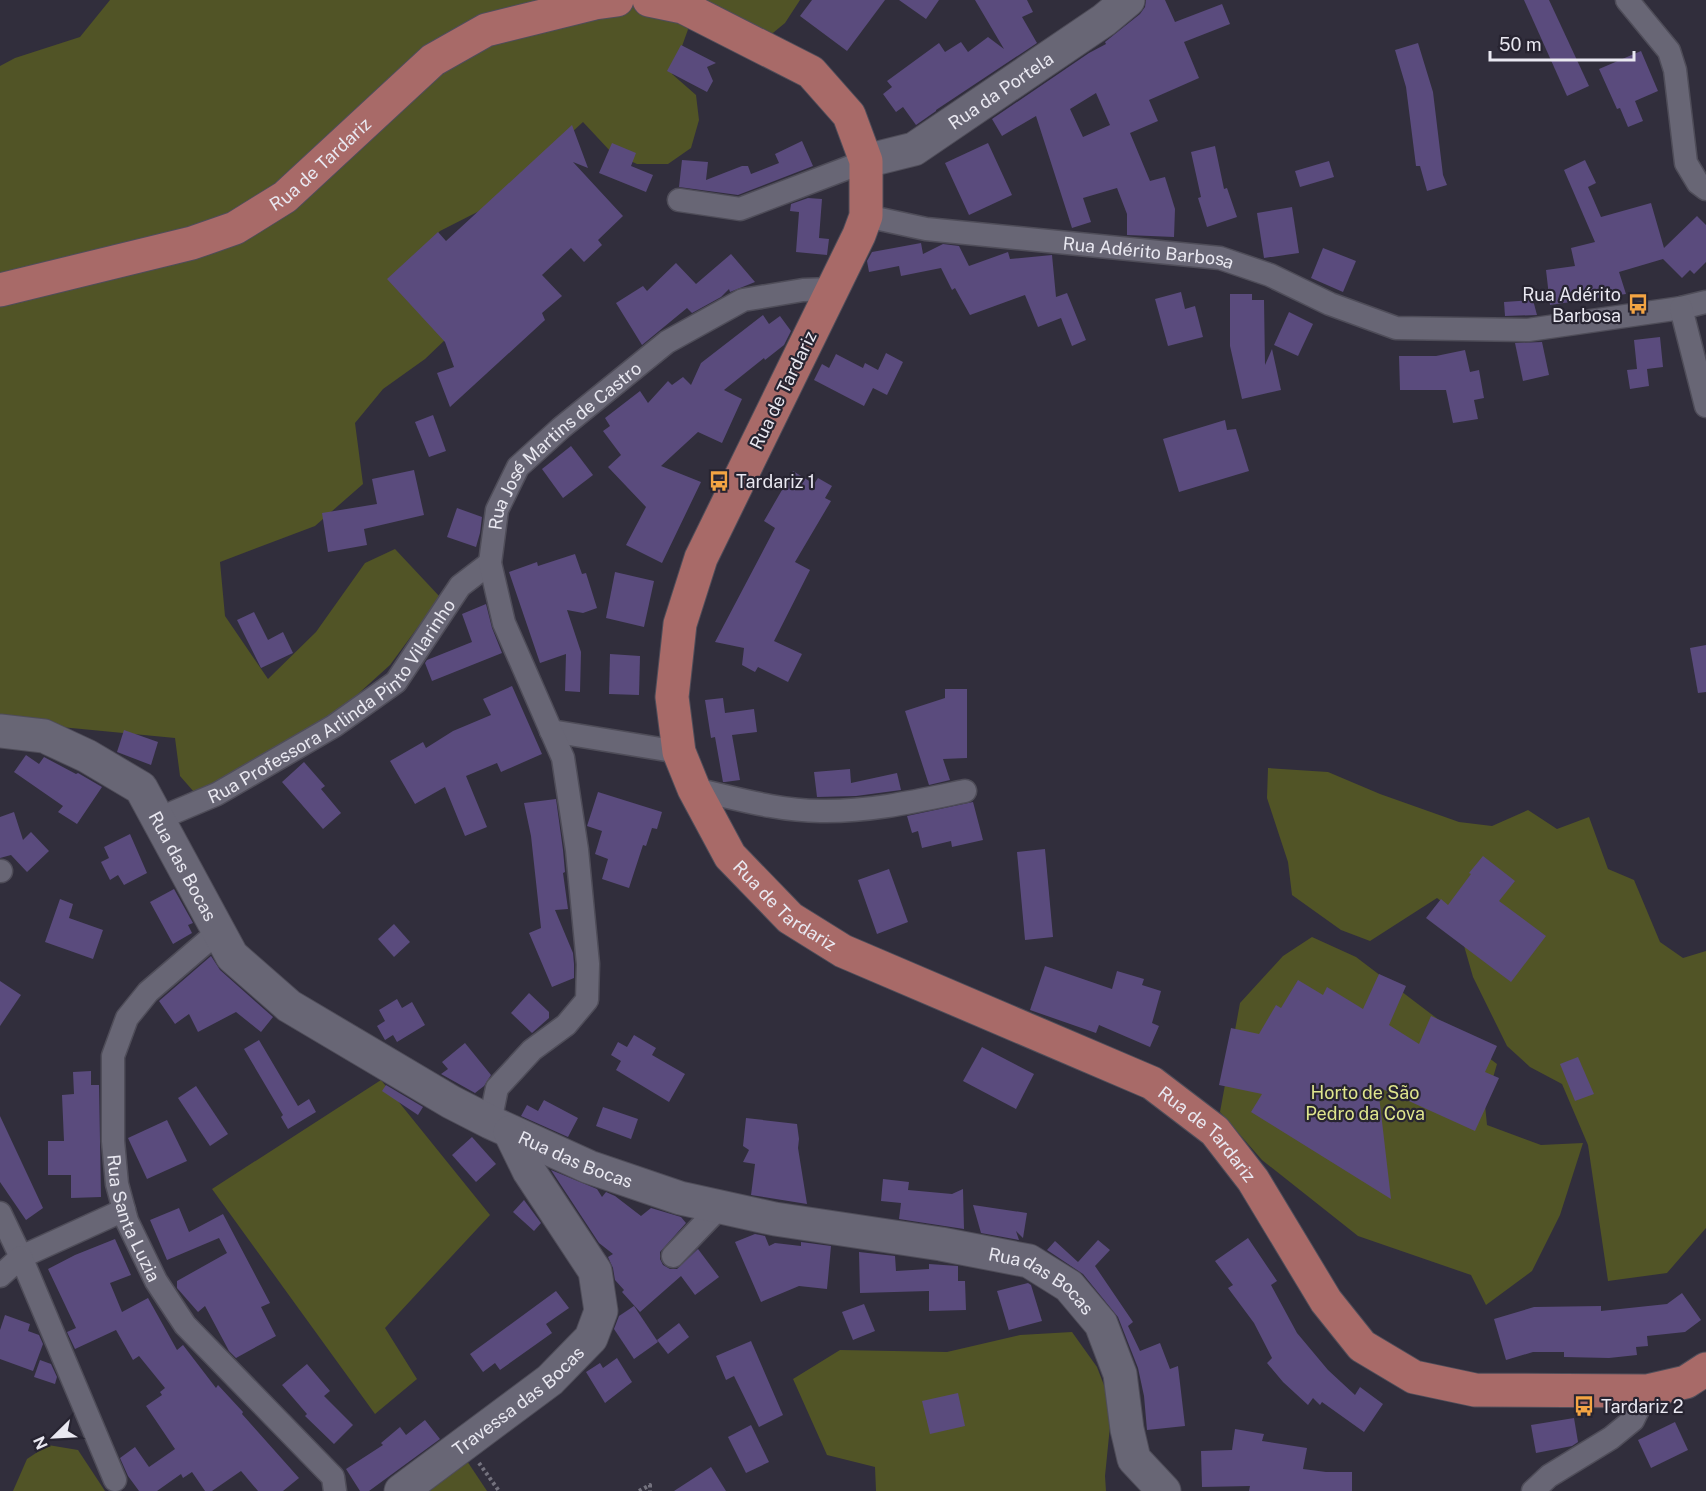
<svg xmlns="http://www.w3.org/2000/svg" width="1706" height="1491" viewBox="0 0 1706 1491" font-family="'Public Sans',sans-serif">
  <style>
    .green { fill: #515426 }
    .building { fill: #5a4b7d; fill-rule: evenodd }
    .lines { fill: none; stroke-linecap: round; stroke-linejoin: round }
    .street-casing { stroke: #4f4d59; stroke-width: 25 }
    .secondary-casing { stroke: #4f4d59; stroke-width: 35 }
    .primary-casing { stroke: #4f4d59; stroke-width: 35 }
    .path { stroke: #74727e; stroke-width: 4; stroke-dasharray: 3 3; stroke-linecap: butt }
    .street { stroke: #686675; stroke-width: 22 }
    .secondary { stroke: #686675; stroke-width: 33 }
    .primary { stroke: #a86a68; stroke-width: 33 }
    .labels { text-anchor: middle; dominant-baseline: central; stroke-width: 4.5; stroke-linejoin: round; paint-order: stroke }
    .street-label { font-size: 18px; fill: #e9e8f1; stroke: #272431 }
    .poi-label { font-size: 18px; fill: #e9e8f1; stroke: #272431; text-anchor: start }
    .park-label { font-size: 18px; fill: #dfe58d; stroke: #272431 }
  </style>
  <rect width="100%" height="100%" fill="#312e3c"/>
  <g class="green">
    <polygon points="110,0 800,0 785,23 768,37 695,10 672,74 696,95 699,120 691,148 668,164 637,164 611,152 583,122 495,203 440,231 390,278 447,338 425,359 383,389 355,423 363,484 315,526 220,562 225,616 268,679 316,632 365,563 395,549 440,597 390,665 338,712 224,784 194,792 180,776 175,738 40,725 0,728 0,66 15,58 80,37"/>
    <polygon points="1268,768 1328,772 1380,794 1459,822 1492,826 1528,810 1557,829 1589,817 1608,869 1634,880 1660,942 1683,958 1706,951 1706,1228 1667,1273 1608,1281 1588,1145 1562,1084 1530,1067 1507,1046 1473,977 1454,911 1437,898 1370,941 1341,930 1292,895 1288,862 1267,798"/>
    <polygon points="1312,937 1356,957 1497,1064 1485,1105 1487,1125 1541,1145 1583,1143 1560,1215 1532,1271 1486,1305 1471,1275 1358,1236 1262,1160 1220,1112 1240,1003 1283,956"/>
    <polygon points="381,1080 490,1215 385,1328 417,1379 375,1414 212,1189"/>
    <polygon points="1072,1332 1097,1367 1112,1406 1105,1476 1106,1491 876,1491 875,1467 827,1455 793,1379 840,1350 947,1352 1020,1335"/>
    <polygon points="48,1445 78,1450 105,1491 13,1491 27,1459"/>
    <polygon points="465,1458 487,1491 422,1491"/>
  </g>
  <g class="building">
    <polygon points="812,0 885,0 847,51 800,16"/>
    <polygon points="899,0 939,0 926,19"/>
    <polygon points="975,0 1027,0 1033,12 1022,17 1037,43 936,110 936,111 916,125 903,107 896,112 883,94 892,87 887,81 939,43 945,52 961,42 968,52 988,37 1004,49"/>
    <path d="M1146,0H1165L1175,22L1222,4L1230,24L1184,42L1199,78L1149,100L1158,121L1130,133L1150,181L1165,177L1175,209L1174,237L1127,235V214L1117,188L1083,198L1091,222L1072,228L1036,116L1002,136L992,119L1089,53L1106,44L1105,42L1140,14L1145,7ZM1096,93L1110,125L1083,137L1070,109Z"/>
    <polygon points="1524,0 1549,0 1589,86 1567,96"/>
    <polygon points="1418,43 1433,92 1443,175 1447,185 1427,191 1420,166 1416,166 1406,87 1395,50"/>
    <polygon points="681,45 716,63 707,67 713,81 707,92 667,71"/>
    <polygon points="1641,51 1658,91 1635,101 1643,121 1628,127 1620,108 1617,109 1599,69"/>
    <polygon points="572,125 588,168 573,162 623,216 598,240 602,245 584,262 571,248 542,275 562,296 542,313 545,320 450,407 437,373 454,367 445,342 387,279 438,232 446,241"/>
    <polygon points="802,141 813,166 738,195 679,187 682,160 708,162 706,180 742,166 748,166 751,174 779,163 775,154"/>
    <polygon points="612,143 636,153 631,166 653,175 646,192 599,173"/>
    <polygon points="988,143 1012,195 969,215 945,163"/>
    <polygon points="1215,146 1224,189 1227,188 1237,217 1207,227 1198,198 1201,197 1191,152"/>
    <polygon points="1585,160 1596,183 1588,187 1601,217 1651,203 1664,248 1697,216 1706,225 1706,262 1694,274 1690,270 1682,278 1663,259 1619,272 1626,294 1550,305 1546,270 1575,266 1571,248 1595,242 1564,170"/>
    <polygon points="1329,161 1334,177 1300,187 1295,171"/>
    <polygon points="808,198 822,199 819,238 829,239 827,255 796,252 799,212 790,211 791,204"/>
    <polygon points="1292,207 1299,253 1264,258 1257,213"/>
    <polygon points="921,243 923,254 943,244 959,246 969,266 1008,252 1010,259 1052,255 1056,297 1067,293 1086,340 1072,346 1061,318 1038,327 1025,295 970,315 955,288 952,290 941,268 901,276 899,266 869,272 867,261 872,252"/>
    <polygon points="1323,248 1356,261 1343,292 1311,278"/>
    <polygon points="731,254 755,282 730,292 729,289 721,297 692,313 687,308 642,345 616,303 643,286 647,291 676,263 696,284"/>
    <polygon points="1181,292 1185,309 1195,306 1203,337 1168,346 1155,299"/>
    <polygon points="1230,294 1252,294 1252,300 1264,300 1265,365 1272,349 1281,390 1242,399 1230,346"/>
    <polygon points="1533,300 1537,315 1505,316 1504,302"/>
    <polygon points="1289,312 1313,324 1298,356 1274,345"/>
    <polygon points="763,315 769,324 780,316 791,331 784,345 765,360 764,358 724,390 742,399 722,443 698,432 661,466 701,482 662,563 626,545 646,507 608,467 621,455 603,431 610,426 605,418 640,391 648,403 668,381 672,385 683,377 691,385 701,363"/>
    <polygon points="1660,337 1663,367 1647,369 1649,386 1630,389 1627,370 1637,369 1634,340"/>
    <polygon points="1542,342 1549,375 1523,381 1515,343"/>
    <polygon points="1465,350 1470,372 1479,370 1484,398 1474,400 1478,419 1453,423 1446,390 1400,390 1399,356 1436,356"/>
    <polygon points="886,353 903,362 887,395 873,388 864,406 814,380 822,364 829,368 836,354 863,368 865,363 878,370"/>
    <polygon points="433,415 446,451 429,457 415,422"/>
    <polygon points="1225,420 1227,430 1236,429 1249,471 1179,492 1163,439"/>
    <polygon points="571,446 593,475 563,498 542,469"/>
    <polygon points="414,470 424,515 364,529 367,545 328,552 322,513 377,504 372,479"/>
    <polygon points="793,471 814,484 818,478 832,486 825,498 831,501 795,562 810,570 774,641 802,654 788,682 758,667 755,672 742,665 744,648 715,642 775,528 764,521"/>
    <polygon points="457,508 482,517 480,533 476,547 447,537"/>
    <polygon points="575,554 582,574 586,573 597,608 583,613 567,610 581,652 580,692 565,691 566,654 540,663 509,572 537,562 538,566"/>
    <polygon points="615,572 654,581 644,627 606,618"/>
    <polygon points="486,604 492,628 502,653 432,681 425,663 427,660 472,642 462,614"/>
    <polygon points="254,612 268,640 283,632 293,653 261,668 237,620"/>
    <polygon points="1706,645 1706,692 1698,693 1690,648"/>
    <polygon points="610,654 640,656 639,695 609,694"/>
    <polygon points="512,686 542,754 501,772 497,763 466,776 487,827 465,836 445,787 415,804 390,761 423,742 426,748 453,731 491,715 483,699"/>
    <polygon points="945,689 967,689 967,758 943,759 950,780 929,785 905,711 945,698"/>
    <polygon points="723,698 725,713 754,709 757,732 732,735 740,780 725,782 723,782 715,737 711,738 705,700"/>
    <polygon points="124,730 158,742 151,765 117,752"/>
    <polygon points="26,755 39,764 44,757 76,774 78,773 102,787 77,824 58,812 63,806 14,772"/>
    <polygon points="304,762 325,786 321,789 341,813 323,829 282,782"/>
    <polygon points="850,769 851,783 897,773 901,790 856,796 817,797 814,772"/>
    <polygon points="598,792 662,812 657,829 652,828 646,846 643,845 629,888 602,879 608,859 595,854 602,831 587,826"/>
    <polygon points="556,799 563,850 565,872 563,873 568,909 555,910 573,953 574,964 574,978 552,987 529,933 541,928 531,836 524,803"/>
    <polygon points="973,802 983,840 952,847 951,841 922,848 918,831 912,833 907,816"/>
    <polygon points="14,812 23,840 31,832 49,851 27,872 11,855 0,858 0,817"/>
    <polygon points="130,834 147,873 124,885 118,875 110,880 101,862 109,858 104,847"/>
    <polygon points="1045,849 1053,937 1025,940 1017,852"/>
    <polygon points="1483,856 1515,881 1499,901 1546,936 1511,982 1426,918 1441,899 1448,905 1471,874 1469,873"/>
    <polygon points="889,869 908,922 877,934 858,880"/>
    <polygon points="174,889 193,923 188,925 192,933 173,944 150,902"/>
    <polygon points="60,899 73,904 69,918 103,930 93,959 45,942"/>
    <polygon points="394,924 410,942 394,957 378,939"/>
    <polygon points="211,956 220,970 273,1017 261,1032 236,1012 198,1032 189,1014 175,1024 159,1001"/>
    <polygon points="1045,966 1112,989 1117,971 1144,979 1142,985 1161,991 1152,1023 1159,1026 1150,1047 1099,1025 1096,1033 1030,1010"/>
    <polygon points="1379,974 1406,986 1389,1025 1419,1044 1431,1016 1497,1046 1485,1072 1499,1078 1475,1131 1378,1087 1391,1199 1251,1112 1262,1094 1219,1085 1231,1028 1259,1034 1276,1005 1281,1008 1298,980 1323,995 1327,987 1363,1009"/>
    <polygon points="0,981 21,995 0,1026"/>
    <polygon points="529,993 549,1012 549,1018 532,1033 511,1013"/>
    <polygon points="397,999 402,1008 412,1002 425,1025 397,1042 393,1035 385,1040 377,1026 385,1021 379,1010"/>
    <polygon points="634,1035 656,1048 652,1055 685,1074 669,1102 616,1070 621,1061 611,1055 618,1042 627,1047"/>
    <polygon points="259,1040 298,1106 309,1099 316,1112 288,1129 281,1117 283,1115 244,1049"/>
    <polygon points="465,1043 491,1075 484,1086 475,1093 441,1074 448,1069 442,1062"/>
    <polygon points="982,1047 1034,1074 1016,1109 963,1081"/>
    <polygon points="1578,1057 1594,1094 1575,1101 1560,1064"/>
    <polygon points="91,1071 91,1085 99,1085 101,1197 71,1198 71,1175 48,1175 48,1141 64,1141 62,1095 74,1094 73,1072"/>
    <polygon points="386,1085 423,1107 418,1115 382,1091"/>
    <polygon points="196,1086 228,1134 210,1146 178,1098"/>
    <polygon points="544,1100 578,1118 568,1137 521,1116 527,1105 538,1111"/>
    <polygon points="603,1107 638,1119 631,1139 596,1126"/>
    <polygon points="0,1116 43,1208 26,1220 0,1182"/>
    <polygon points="746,1118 797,1124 799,1139 798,1148 807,1204 751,1195 755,1164 743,1162 749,1150 743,1146"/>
    <polygon points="167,1120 187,1161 147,1179 128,1138"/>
    <polygon points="472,1137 496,1164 476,1182 452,1155"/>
    <polygon points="551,1170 597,1189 602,1197 606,1192 615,1196 641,1216 651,1208 681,1217 686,1223 660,1252 660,1259 663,1265 670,1269 677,1269 698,1249 719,1277 695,1295 681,1276 640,1312 622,1292 624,1290 615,1280 613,1268 608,1257 613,1254 599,1243"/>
    <polygon points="883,1179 909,1182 908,1190 952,1194 963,1189 964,1229 899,1219 901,1203 881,1201"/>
    <polygon points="524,1200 541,1223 534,1231 513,1212"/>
    <polygon points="973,1205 1027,1213 1023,1238 1016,1231 1019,1240 981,1233"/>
    <polygon points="179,1208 189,1232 223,1214 270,1303 261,1307 276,1336 236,1358 229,1351 205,1306 198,1312 177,1288 177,1281 227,1253 219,1238 167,1260 150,1220"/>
    <polygon points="755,1234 765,1236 769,1246 775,1243 801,1246 801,1242 831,1246 827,1289 799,1286 761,1302 735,1242"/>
    <polygon points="1248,1238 1277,1281 1271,1285 1297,1333 1328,1370 1355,1395 1360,1387 1383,1404 1364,1432 1322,1402 1320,1405 1313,1398 1308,1405 1283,1382 1267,1363 1272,1358 1254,1323 1228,1288 1233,1285 1215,1261"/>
    <polygon points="115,1239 131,1275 110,1283 122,1312 148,1298 177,1350 183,1345 216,1388 218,1385 243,1412 242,1414 299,1478 283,1491 258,1491 241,1471 212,1491 205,1491 192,1472 183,1478 181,1474 157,1491 139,1491 128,1476 120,1458 135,1447 149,1467 175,1449 146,1406 162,1395 160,1392 165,1388 139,1356 133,1360 116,1330 75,1349 67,1332 76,1328 48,1269 75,1255"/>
    <polygon points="1098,1240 1110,1250 1095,1266 1133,1322 1128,1326 1140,1351 1160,1343 1170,1369 1178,1366 1185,1426 1147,1430 1144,1396 1138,1368 1118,1317 1083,1274 1047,1250 1055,1241 1078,1262"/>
    <polygon points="859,1252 895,1256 896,1271 929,1269 929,1264 958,1266 958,1281 965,1281 966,1310 929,1311 929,1291 860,1293"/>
    <polygon points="1028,1283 1031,1285 1042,1321 1009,1330 1009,1331 997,1291"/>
    <polygon points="556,1291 569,1308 546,1324 552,1333 500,1370 495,1363 483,1372 470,1354"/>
    <polygon points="1682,1293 1701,1320 1685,1332 1647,1336 1648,1346 1636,1347 1637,1355 1609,1358 1564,1357 1564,1352 1533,1352 1506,1360 1494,1319 1534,1307 1601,1306 1601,1311 1667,1304"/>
    <polygon points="864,1304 875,1331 853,1340 842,1312"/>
    <polygon points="634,1306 658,1342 634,1359 614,1329 619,1316"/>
    <polygon points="5,1315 30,1324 28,1331 39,1335 43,1344 33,1371 0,1359 0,1330"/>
    <polygon points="679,1323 689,1337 668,1354 657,1340"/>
    <polygon points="751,1341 783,1415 759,1427 734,1376 726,1380 716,1356"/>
    <polygon points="617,1358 632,1382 605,1403 586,1372 600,1363 603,1368"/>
    <polygon points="40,1360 51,1364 57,1377 55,1384 34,1377"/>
    <polygon points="307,1364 330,1391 324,1396 353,1425 334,1444 305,1416 307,1414 282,1385"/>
    <polygon points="958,1393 965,1426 930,1434 922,1401"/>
    <polygon points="1574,1418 1578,1442 1572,1446 1536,1453 1531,1425"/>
    <polygon points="425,1420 440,1439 369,1491 360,1491 346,1469 383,1445 381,1443 400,1427 406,1435"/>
    <polygon points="1675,1422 1688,1450 1651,1468 1638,1440"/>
    <polygon points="751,1425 769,1462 746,1473 728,1437"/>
    <polygon points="1235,1429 1264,1434 1262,1441 1307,1448 1303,1469 1326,1472 1352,1472 1352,1491 1249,1491 1250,1486 1202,1487 1201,1451 1232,1450"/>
    <polygon points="711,1467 726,1491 674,1491"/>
  </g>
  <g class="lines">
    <g class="street-casing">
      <g id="street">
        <polyline points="1627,0 1669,51 1675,70 1686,163 1698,183 1706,189"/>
        <polyline points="679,200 740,209 866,161"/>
        <path id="s1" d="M866,216L926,229L1220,258L1270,275L1330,304L1396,328L1528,330L1681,308L1706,302"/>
        <polyline points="1681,308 1706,406"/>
        <polyline points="551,731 679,752"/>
        <path d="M694,789C735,798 778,811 820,811C870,812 917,801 965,791"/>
        <path id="s2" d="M158,819L217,794L334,726L396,682L460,586L490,563"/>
        <polyline points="0,871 1,871"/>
        <path id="s3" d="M219,931L148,992L127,1018L113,1056V1141L117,1184L127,1221L156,1281L185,1325L333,1477L335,1491"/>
        <path id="s4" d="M490,1122L497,1088L532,1050L566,1025L587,1000L588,964L577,850L563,758L504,623L490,563L497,510L518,467L561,428L667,342L743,300L803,290L832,289"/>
        <polyline points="0,1213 21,1257 124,1210"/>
        <polyline points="673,1256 720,1207"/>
        <polyline points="0,1276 21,1257 115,1480"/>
        <polyline points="1533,1491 1549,1476 1611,1438 1633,1420 1647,1391"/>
      </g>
    </g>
    <g class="secondary-casing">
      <g id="secondary">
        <path id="s5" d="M866,161L914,149L1104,20L1128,0"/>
        <path id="s6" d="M0,731L44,736L87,756L141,788L232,956L289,1006L451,1102L490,1122L589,1167L680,1198L775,1219L941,1244L1029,1261L1069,1286L1101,1324L1120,1374L1127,1429L1134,1459L1164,1491"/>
        <path id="s7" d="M401,1491L550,1380L591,1338L601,1311L595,1271L529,1171L510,1132"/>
      </g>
    </g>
    <g class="primary-casing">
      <g id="primary">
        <path id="s8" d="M649,0L683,7L811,72L849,115L866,161V216L859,235L701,558L680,624L672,697L679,752L694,789L730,856L790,918L843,951L1152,1083L1215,1131L1253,1180L1326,1301L1362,1346L1414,1377L1475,1390L1647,1391L1686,1382L1706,1369"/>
        <path id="s9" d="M0,290L192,243L235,228L285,197L433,60L486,30L595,3L617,0"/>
      </g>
    </g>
    <g class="path">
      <polyline points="479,1463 499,1491"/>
      <polyline points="639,1491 650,1485 650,1491"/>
    </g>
    <use href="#street" class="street"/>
    <use href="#secondary" class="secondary"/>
    <use href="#primary" class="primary"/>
  </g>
  <defs>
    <g id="bus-bare" transform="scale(1.62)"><path d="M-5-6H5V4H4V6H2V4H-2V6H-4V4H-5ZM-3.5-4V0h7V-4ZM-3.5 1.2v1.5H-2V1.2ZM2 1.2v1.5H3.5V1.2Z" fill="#f3a443" stroke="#272431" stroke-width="2.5" paint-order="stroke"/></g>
  </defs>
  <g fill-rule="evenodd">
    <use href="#bus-bare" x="1638" y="304"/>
    <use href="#bus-bare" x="719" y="481"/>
    <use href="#bus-bare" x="1584" y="1406"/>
  </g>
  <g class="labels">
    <g class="street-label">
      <text stroke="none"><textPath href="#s5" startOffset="154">Rua da Portela</textPath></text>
      <text stroke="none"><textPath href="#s9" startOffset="350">Rua de Tardariz</textPath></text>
      <text stroke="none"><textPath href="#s1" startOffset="285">Rua Adérito Barbosa</textPath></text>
      <text transform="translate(783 390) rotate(-64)">Rua de Tardariz</text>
      <text stroke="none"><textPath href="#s4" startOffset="760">Rua José Martins de Castro</textPath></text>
      <text stroke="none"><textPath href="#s2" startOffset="214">Rua Professora Arlinda Pinto Vilarinho</textPath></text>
      <text stroke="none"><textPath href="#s6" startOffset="243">Rua das Bocas</textPath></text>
      <text stroke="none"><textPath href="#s8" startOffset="1108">Rua de Tardariz</textPath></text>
      <text stroke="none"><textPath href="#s8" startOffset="1594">Rua de Tardariz</textPath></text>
      <text stroke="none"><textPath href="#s6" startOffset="747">Rua das Bocas</textPath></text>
      <text stroke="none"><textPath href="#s3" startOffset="333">Rua Santa Luzia</textPath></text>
      <text stroke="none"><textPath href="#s6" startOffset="1233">Rua das Bocas</textPath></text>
      <text stroke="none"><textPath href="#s7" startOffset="148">Travessa das Bocas</textPath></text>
    </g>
    <g class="poi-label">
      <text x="1621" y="294" text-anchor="end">Rua Adérito<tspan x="1621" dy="21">Barbosa</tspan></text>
      <text x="736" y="481">Tardariz 1</text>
      <text x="1601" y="1406">Tardariz 2</text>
    </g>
    <g class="park-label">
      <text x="1365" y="1092">Horto de São<tspan x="1365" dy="21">Pedro da Cova</tspan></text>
    </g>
  </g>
  <g transform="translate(54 1437) rotate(246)" stroke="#272431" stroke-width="4.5" paint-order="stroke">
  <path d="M0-4.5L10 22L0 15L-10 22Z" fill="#e9e8f1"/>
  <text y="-9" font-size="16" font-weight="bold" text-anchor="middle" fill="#e9e8f1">N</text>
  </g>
  <path d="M1490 51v9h144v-9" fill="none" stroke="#e9e8f1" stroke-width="3"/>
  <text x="1499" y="51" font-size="18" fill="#e9e8f1" stroke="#272431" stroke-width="4.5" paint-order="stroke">50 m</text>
</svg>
